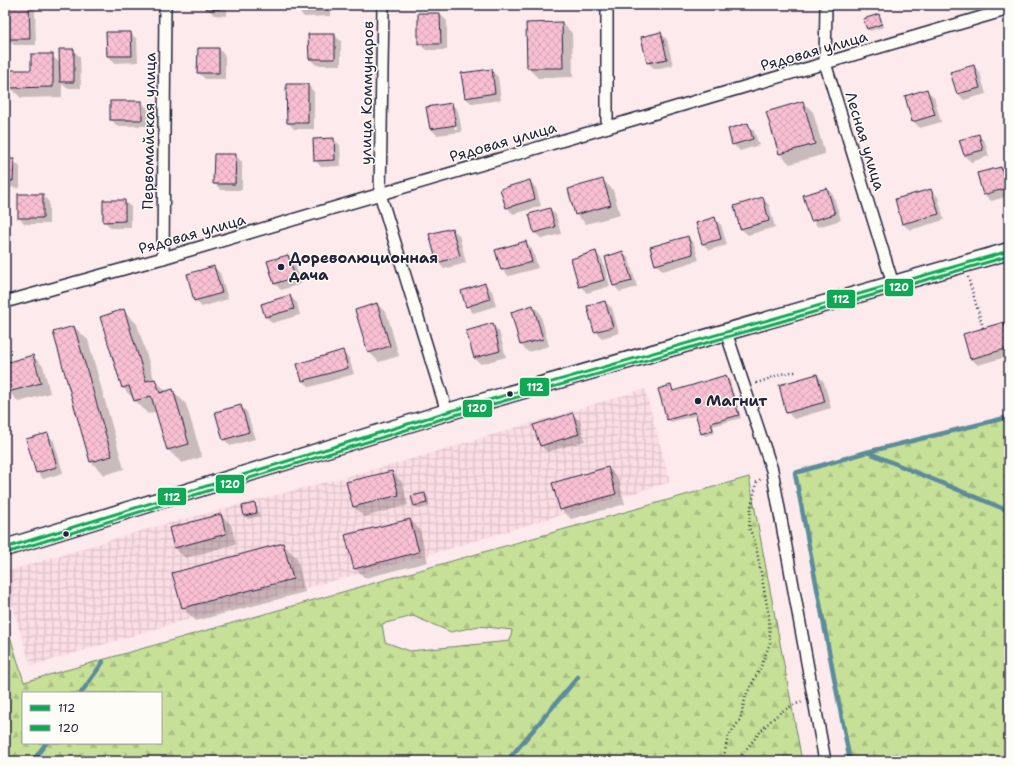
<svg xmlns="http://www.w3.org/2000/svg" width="1014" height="766" viewBox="0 0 1014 766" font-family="'Shantell Sans',sans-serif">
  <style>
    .industrial { fill: url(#industrial-grid) }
    .forest { fill: url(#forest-firs); stroke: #748169; fill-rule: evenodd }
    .shadow { fill: #0003; fill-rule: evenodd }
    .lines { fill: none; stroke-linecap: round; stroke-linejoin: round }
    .stream { stroke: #5c8c9a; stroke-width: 4.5 }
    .building { fill: url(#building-cross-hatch); stroke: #22223b }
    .street-casing { stroke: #22223b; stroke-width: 14 }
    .secondary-casing { stroke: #22223b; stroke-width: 19 }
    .path { stroke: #22223b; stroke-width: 2.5; stroke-dasharray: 1 3; stroke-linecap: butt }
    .street { stroke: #fdfcf7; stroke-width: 11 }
    .secondary { stroke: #fdfcf7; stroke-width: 16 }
    .bus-1-casing { stroke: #fdfcf7; stroke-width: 6 }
    .bus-2-casing { stroke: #fdfcf7; stroke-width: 6 }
    .bus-1 { stroke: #10a855; stroke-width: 3 }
    .bus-2 { stroke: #10a855; stroke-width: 3 }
    .poi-dot { fill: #22223b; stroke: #fdfcf7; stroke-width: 1.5 }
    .labels { text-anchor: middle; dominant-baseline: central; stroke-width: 3; stroke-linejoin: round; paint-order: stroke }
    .street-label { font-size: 15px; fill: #22223b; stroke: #fdfcf7 }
    .poi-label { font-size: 15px; font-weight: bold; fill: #22223b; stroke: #fdfcf7; text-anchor: start }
    .line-badge { stroke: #fdfcf7; stroke-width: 1.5 }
    .badge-label { font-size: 11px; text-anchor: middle; font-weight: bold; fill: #fff }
  </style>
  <defs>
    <pattern id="industrial-grid" width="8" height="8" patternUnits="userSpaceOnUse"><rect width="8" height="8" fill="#fbdde4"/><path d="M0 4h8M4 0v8" fill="none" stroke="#d7bdc4"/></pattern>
    <pattern id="forest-firs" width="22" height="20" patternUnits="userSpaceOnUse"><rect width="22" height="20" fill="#c6e097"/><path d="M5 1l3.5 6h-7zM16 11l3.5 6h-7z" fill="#aac083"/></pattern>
    <pattern id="building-cross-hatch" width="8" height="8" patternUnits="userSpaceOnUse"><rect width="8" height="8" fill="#f9bfd2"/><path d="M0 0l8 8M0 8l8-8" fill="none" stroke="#d5a4b5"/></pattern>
  </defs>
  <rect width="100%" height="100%" fill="#fceaec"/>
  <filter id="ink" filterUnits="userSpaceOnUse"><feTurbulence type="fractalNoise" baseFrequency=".025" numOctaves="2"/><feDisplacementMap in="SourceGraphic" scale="8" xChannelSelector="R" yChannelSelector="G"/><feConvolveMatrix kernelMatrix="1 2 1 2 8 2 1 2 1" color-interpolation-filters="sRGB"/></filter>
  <g filter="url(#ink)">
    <polygon class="industrial" points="645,389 670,482 418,558 175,623 31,666 5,582 5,572 147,529 395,464"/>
    <g class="forest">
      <polygon points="1009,417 1009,761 850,761 795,473 867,452"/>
      <path d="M749,477L802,761H5V620L24,682ZM413,616L451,632L479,626L512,630L510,641L410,651L385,642L382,624ZM23,693H161V743H23Z"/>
    </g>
    <g class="shadow">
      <polygon points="7,5 34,5 35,7 36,45 14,45 7,38"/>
      <polygon points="207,5 227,5 227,16 214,15 207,8"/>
      <polygon points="297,5 331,5 331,16 304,17 298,10"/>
      <rect x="530" y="5" width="30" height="1"/>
      <polygon points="419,14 440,14 447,21 447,50 426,50 419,44"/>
      <polygon points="878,15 881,18 884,27 870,31 867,28"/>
      <polygon points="562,23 572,33 573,77 538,78 528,68 527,24"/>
      <polygon points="130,33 137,39 138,62 115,63 108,56"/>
      <polygon points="661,33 667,40 673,65 655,69 648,63 642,37"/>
      <polygon points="334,35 341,41 341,65 316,65 310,59"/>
      <polygon points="219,49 225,56 225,79 205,79 198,72"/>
      <polygon points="73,50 80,57 81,88 67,88 62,84 62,97 21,98 11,88 52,56 60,63"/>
      <polygon points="974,66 980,73 986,94 964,100 958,94"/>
      <polygon points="491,70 498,77 501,100 472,104 465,97"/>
      <polygon points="308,85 314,92 314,129 294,129 288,123"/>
      <polygon points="927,91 934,97 941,122 920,128 913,121"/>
      <polygon points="141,102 148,109 148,126 117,126 111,119"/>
      <polygon points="803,102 813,112 825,154 790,164 780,154"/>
      <path d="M452,104L458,111L462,132L437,135L431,129ZM452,110H454L457,130H455Z"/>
      <polygon points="748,124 754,131 759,145 740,151 733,144"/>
      <polygon points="978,135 985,142 989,156 971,162 964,155 960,140"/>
      <polygon points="333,139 340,145 341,166 321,167 315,160"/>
      <polygon points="235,155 242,162 242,190 221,190 214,183"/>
      <polygon points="5,160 13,160 20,167 20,188 5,187"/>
      <polygon points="1001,168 1008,174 1009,179 1009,196 991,201 984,194"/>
      <polygon points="603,180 613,190 620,215 586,224 576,214"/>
      <polygon points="530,181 536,188 541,206 513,214 507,207"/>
      <polygon points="827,189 833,195 841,220 818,227 812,220"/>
      <polygon points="931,190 938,197 944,220 910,230 903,224"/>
      <polygon points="42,195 49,202 49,224 25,224 19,218"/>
      <polygon points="762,198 769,205 775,227 748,235 741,229"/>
      <polygon points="124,201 131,207 131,228 111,228 104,221"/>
      <polygon points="549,209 556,215 561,234 542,239 535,233 530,215"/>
      <polygon points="714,218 721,225 727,245 709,250 702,243"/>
      <polygon points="452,229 459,235 466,263 444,269 438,262"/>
      <polygon points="688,237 694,244 699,260 663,271 656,264"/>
      <polygon points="526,242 532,249 538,268 509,276 502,270 496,250"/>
      <polygon points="596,253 602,259 610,286 587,293 580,286"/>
      <polygon points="623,253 629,259 637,287 620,292 614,286"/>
      <polygon points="288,256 295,263 301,284 281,290 274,283"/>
      <polygon points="214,267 220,273 228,299 202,307 195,300"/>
      <polygon points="485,284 492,291 496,306 473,313 467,306"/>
      <polygon points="290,296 297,303 300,315 272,323 266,317"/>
      <polygon points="605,302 612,308 619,333 602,338 595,331"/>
      <polygon points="377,304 387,314 399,356 379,362 369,352"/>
      <polygon points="533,306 540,313 549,346 528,352 521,345 512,312"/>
      <polygon points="124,311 137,324 154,379 167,392 172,390 186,404 202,457 182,463 168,450 157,411 148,414 123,388 101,318"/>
      <polygon points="1003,323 1009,329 1009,356 978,365 971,359 964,335"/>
      <polygon points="492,325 499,331 506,357 481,364 474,358"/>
      <polygon points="74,327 88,340 124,469 104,475 91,462 54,333"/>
      <polygon points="342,352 349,358 354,374 310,387 303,381 298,364"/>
      <polygon points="33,356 43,366 50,393 19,402 9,392 5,380 5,364"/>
      <polygon points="817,375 824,382 831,408 794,419 787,412"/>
      <polygon points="726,376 729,379 741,418 713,426 715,433 705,436 702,433 697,415 671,422 668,419 671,386 675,392"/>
      <polygon points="240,406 247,412 255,439 230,446 224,439"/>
      <polygon points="573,415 580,421 585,441 547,452 540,445"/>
      <polygon points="47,434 54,441 63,473 43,479 37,472"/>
      <polygon points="608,468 618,478 625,504 571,519 561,509"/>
      <polygon points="392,472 402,482 408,505 364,517 354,507"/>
      <polygon points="425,494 428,497 430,506 418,509 415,506"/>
      <polygon points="254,504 257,507 260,516 248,519 245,516 243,507"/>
      <polygon points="221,515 231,525 236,544 185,558 175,548"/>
      <polygon points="410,520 420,530 428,562 365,578 355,568"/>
      <polygon points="283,545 297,558 305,592 196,621 183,608 174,574"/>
    </g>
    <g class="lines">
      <g class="stream">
        <polyline points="867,452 1009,511"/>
        <polyline points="81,693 103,662"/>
        <polyline points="33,761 46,743"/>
        <polyline points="507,761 578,677"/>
        <polyline points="850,761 795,473 867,452 1009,417"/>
      </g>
    </g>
    <g class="building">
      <polygon points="6,5 29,5 30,39 6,39"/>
      <polygon points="206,5 221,5 220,9 206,9"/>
      <polygon points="296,5 325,5 325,10 297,11"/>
      <polygon points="418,13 440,13 441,44 418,44"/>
      <polygon points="879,14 882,24 867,29 863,19"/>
      <polygon points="562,22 563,68 527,68 526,23"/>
      <polygon points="106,32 131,32 132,56 107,56"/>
      <polygon points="661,32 667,59 647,63 641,37"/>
      <polygon points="308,34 335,34 335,59 309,59"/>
      <polygon points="198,48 219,48 219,73 197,73"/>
      <polygon points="59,49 74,49 74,82 60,82"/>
      <polygon points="31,54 53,54 53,87 10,88 9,70 31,70"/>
      <polygon points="974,65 980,88 957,94 950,72"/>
      <polygon points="492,69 495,93 465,98 461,73"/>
      <polygon points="286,84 308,84 308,123 287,123"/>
      <polygon points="927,89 935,115 912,122 905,96"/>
      <rect x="110" y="101" width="32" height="19"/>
      <polygon points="803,101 815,144 779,154 766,112"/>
      <polygon points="452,103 456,125 430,129 426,107"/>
      <polygon points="748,123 753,139 732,145 728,129"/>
      <polygon points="979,134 983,150 964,155 959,140"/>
      <polygon points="334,138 335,160 314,161 313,139"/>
      <polygon points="214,154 236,154 235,184 213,184"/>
      <polygon points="5,159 14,159 13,181 5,181"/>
      <polygon points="1001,167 1007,188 983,195 977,173"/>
      <polygon points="603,179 611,205 575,215 568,189"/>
      <polygon points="530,180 535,199 506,208 500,189"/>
      <polygon points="827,188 835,214 811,221 803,195"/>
      <polygon points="931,189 939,214 902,224 895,199"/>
      <rect x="18" y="194" width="25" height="24"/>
      <polygon points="763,197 769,221 740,229 734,206"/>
      <polygon points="103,200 125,200 125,221 103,222"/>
      <polygon points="550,208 555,227 534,233 529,214"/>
      <polygon points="715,217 721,239 702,244 696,223"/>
      <polygon points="452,228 460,256 437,263 429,234"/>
      <polygon points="688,236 693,254 655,265 650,247"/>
      <polygon points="526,241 532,262 501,270 495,250"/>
      <polygon points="596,251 604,280 579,287 571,259"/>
      <polygon points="623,251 632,281 613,286 605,257"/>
      <polygon points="288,255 295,277 274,284 267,261"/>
      <polygon points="214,266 222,293 194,301 187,274"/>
      <polygon points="485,283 490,299 466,307 461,291"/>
      <polygon points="290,295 294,309 265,317 261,304"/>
      <polygon points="605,301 613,327 594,332 587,306"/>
      <polygon points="377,303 390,346 368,353 355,310"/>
      <polygon points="533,305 543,339 520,345 511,312"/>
      <polygon points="124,309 146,381 155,379 160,393 173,389 189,444 167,450 151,396 134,401 129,386 122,388 100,317"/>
      <polygon points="1004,322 1009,341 1009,348 970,359 963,334"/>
      <polygon points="493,323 500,351 474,358 466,331"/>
      <polygon points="74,326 112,456 90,462 53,332"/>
      <polygon points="343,350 348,368 302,381 297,364"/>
      <polygon points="33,355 41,383 8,392 5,383 5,363"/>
      <polygon points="817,374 825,402 786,413 779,385"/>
      <polygon points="726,375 739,415 711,423 713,430 701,434 695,412 667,420 658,389 671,385 673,391"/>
      <polygon points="241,405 249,432 223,440 215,412"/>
      <polygon points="573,413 579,434 540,446 533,425"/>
      <polygon points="48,433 57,467 36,473 26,439"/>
      <polygon points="608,467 616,494 560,510 552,483"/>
      <polygon points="392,471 399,495 353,507 346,482"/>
      <polygon points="425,493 427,503 414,506 411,496"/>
      <polygon points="255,503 257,513 244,516 242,506"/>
      <polygon points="221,514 226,534 174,548 169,528"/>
      <polygon points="410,519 419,552 354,569 345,535"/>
      <polygon points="283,543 293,579 182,608 172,573"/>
    </g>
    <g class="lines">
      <g class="street-casing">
        <g id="street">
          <polyline points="383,5 380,194 447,412"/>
          <polyline points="826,5 825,63 893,284"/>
          <polyline points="607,127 607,5"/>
          <polyline points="163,258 165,5"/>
          <polyline points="5,302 163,258 1009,9"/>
          <polyline points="726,332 772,470 825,761"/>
        </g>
      </g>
      <g class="secondary-casing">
        <polyline id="secondary" points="5,548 447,412 1009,251"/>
      </g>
      <g class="path">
        <polyline points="968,277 983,328"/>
        <path d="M756,383C772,379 778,372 796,372"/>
        <polyline points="723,761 728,737 740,720 746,695 761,667 770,643 769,616 755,541 749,528 751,507 757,482 761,479"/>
        <path d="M737,761C754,740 774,709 802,702"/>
      </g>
      <use href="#street" class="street"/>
      <use href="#secondary" class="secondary"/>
      <g class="bus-1-casing">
        <polyline id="bus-1" points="5,548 447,412 1009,251"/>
      </g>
      <g class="bus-2-casing">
        <polyline id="bus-2" points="6,553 448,417 1009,256"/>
      </g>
      <use href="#bus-1" class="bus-1"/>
      <use href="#bus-2" class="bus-2"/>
    </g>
  </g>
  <g class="poi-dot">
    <circle cx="281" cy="267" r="4"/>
    <circle cx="510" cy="394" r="3.5"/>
    <circle cx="698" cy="401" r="4"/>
    <circle cx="66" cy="534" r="3.5"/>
  </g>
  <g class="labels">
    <g class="street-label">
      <text transform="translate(814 51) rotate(-16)">Рядовая улица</text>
      <text transform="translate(367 93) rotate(-89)">улица Коммунаров</text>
      <text transform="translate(149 131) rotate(-89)">Первомайская улица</text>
      <text transform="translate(865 141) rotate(73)">Лесная улица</text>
      <text transform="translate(503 142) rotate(-16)">Рядовая улица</text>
      <text transform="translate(192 234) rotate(-16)">Рядовая улица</text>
    </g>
    <g class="poi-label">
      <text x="289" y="258">Дореволюционная<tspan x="289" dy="17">дача</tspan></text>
      <text x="706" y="401">Магнит</text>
    </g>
  </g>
  <g class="line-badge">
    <rect x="884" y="278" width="30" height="19" rx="4" fill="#10a855"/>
    <rect x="826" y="289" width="30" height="20" rx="4" fill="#10a855"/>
    <rect x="519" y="377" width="31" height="20" rx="4" fill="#10a855"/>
    <rect x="462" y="399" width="31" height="19" rx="4" fill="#10a855"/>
    <rect x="215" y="474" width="30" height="20" rx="4" fill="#10a855"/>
    <rect x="157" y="487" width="30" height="19" rx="4" fill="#10a855"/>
  </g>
  <g class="badge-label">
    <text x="899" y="291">120</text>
    <text x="841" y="303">112</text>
    <text x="535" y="391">112</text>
    <text x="477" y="412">120</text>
    <text x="230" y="488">120</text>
    <text x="172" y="501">112</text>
  </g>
  <rect width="1014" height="766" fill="none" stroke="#fdfcf7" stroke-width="20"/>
  <rect x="10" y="10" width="994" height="746" fill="none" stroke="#22223b" stroke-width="1.5" filter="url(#ink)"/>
  <rect x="22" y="692" width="140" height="52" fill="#fdfcf7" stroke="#a5a5ac"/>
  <rect x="30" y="705" width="20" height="6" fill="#10a855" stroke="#a5a5ac"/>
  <text x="58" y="712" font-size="12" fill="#22223b">112</text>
  <rect x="30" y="725" width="20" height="6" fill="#10a855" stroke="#a5a5ac"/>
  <text x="58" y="732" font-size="12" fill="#22223b">120</text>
</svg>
